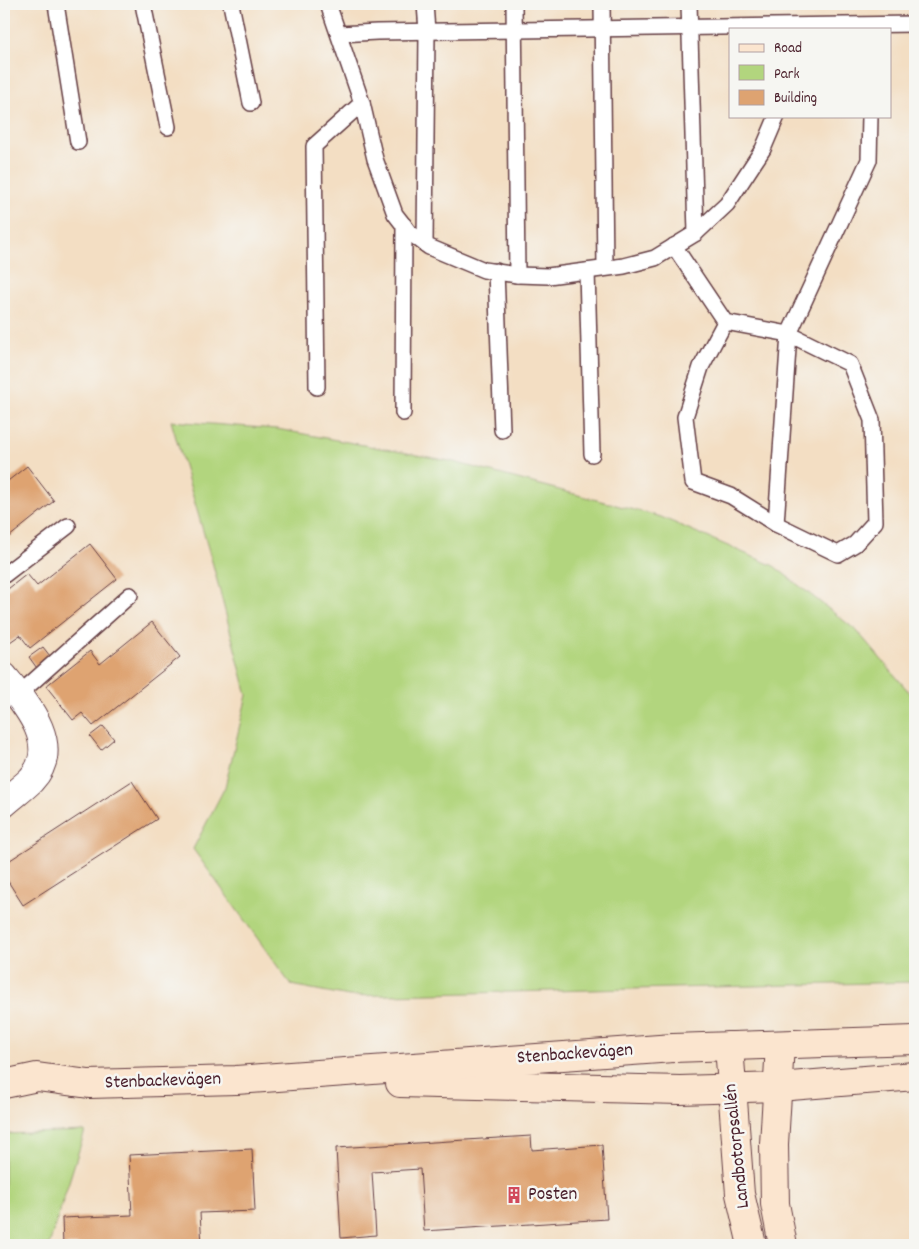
<svg xmlns="http://www.w3.org/2000/svg" width="919" height="1249" viewBox="0 0 919 1249" font-family="Dekko,sans-serif">
  <style>
    .green { fill: #b2d57e; stroke: #7e7a54 }
    .building { fill: #dea371 }
    .lines { fill: none; stroke-linecap: round; stroke-linejoin: round }
    .lane-casing { stroke: #633c42; stroke-width: 18 }
    .street-casing { stroke: #633c42; stroke-width: 30 }
    .secondary-casing { stroke: #633c42; stroke-width: 30 }
    .lane { stroke: #fff; stroke-width: 15 }
    .street { stroke: #fff; stroke-width: 28 }
    .secondary { stroke: #fbe5cf; stroke-width: 28 }
    .labels { text-anchor: middle; dominant-baseline: central; stroke-width: 5; stroke-linejoin: round; paint-order: stroke }
    .street-label { font-size: 19px; fill: #4a1f2b; stroke: #f6f6f2 }
    .poi-label { font-size: 19px; fill: #4a1f2b; stroke: #f6f6f2; text-anchor: start }
  </style>
  <rect width="100%" height="100%" fill="#f6f6f2"/>
  <filter id="ink" filterUnits="userSpaceOnUse"><feTurbulence type="fractalNoise" baseFrequency=".02" numOctaves="2"/><feDisplacementMap in="SourceGraphic" scale="10" xChannelSelector="R" yChannelSelector="G"/><feConvolveMatrix kernelMatrix="1 2 1 2 8 2 1 2 1" color-interpolation-filters="sRGB"/></filter>
  <filter id="wash" filterUnits="userSpaceOnUse"><feTurbulence type="fractalNoise" baseFrequency=".0096" numOctaves="4" result="noise"/><feDisplacementMap in="SourceGraphic" scale="20" xChannelSelector="R" yChannelSelector="G"/><feGaussianBlur stdDeviation="1.12" result="paint"/><feColorMatrix in="noise" values="0 0 0 0 0 0 0 0 0 0 0 0 0 0 0 0 0 1.4 0 .05"/><feComposite in="paint" operator="in"/></filter>
  <g filter="url(#wash)">
    <rect width="100%" height="100%" fill="#f3dec3"/>
    <g class="green">
      <polygon points="171,421 277,429 450,461 661,517 774,566 857,631 915,699 915,982 349,996 291,985 193,849 225,787 247,695 213,565"/>
      <polygon points="85,1131 49,1245 4,1245 4,1134"/>
    </g>
    <g id="blocks">
      <g class="building">
        <polygon points="27,466 54,501 4,541 4,484"/>
        <polygon points="90,544 117,579 30,648 20,635 10,642 4,634 4,592 27,574 37,586"/>
        <polygon points="152,622 180,657 93,726 82,713 73,720 46,686 90,651 100,664"/>
        <polygon points="43,647 53,660 39,671 29,657"/>
        <polygon points="103,726 114,739 101,750 90,736"/>
        <polygon points="132,781 157,819 23,905 4,875 4,864"/>
        <polygon points="531,1136 532,1150 602,1145 607,1219 424,1231 420,1169 372,1172 376,1235 341,1238 336,1148"/>
        <polygon points="252,1149 255,1211 200,1213 202,1245 63,1245 62,1218 132,1215 129,1155"/>
        <polygon points="551,1242 551,1245 525,1245 525,1244"/>
      </g>
    </g>
  </g>
  <g filter="url(#ink)">
    <use href="#blocks" fill-opacity="0" stroke="#633c42" stroke-width="1"/>
    <g class="lines">
      <g class="lane-casing">
        <g id="lane">
          <polyline points="56,4 78,142"/>
          <polyline points="143,4 168,127"/>
          <polyline points="231,4 251,103"/>
          <polyline points="328,4 362,103 375,159 395,214 409,232 429,247 484,270 517,275 548,276 624,266 655,258 696,233 727,204 763,149 777,116"/>
          <polyline points="425,4 427,31 425,244"/>
          <polyline points="514,4 517,275"/>
          <polyline points="602,4 605,268"/>
          <polyline points="689,4 696,233"/>
          <polyline points="339,34 377,32 915,24"/>
          <polyline points="674,246 725,322 789,334 850,364 872,420 875,522 855,544 838,554 776,524 731,496 693,482 685,417 701,367 725,322"/>
          <polyline points="496,271 502,430"/>
          <polyline points="587,271 592,454"/>
          <polyline points="317,387 314,146 362,103"/>
          <polyline points="403,413 404,225"/>
          <polyline points="776,524 789,334 869,160 870,116"/>
          <polyline points="4,575 68,526"/>
          <polyline points="18,695 130,595"/>
        </g>
      </g>
      <g class="street-casing">
        <path id="street" d="M4,677C26,704 63,746 31,780C23,788 13,795 4,803"/>
      </g>
      <g class="secondary-casing">
        <g id="secondary">
          <polyline points="780,1045 774,1144 775,1204 783,1245"/>
          <polyline points="729,1046 740,1194 752,1245"/>
          <polyline points="400,1083 680,1090 778,1087 915,1076"/>
          <polyline points="4,1084 37,1077 89,1084 236,1080 673,1048 915,1040"/>
        </g>
      </g>
      <use href="#lane" class="lane"/>
      <use href="#street" class="street"/>
      <use href="#secondary" class="secondary"/>
    </g>
  </g>
  <defs>
    <g id="building-bare" transform="scale(1.35)"><path d="M-4-6H4V6H1V3H-1V6H-4ZM-2.5-4.3h1.7v1.8h-1.7ZM.8-4.3h1.7v1.8H.8ZM-2.5-1h1.7V.8h-1.7ZM.8-1h1.7V.8H.8Z" fill="#d1495b" stroke="#f6f6f2" stroke-width="2.5" paint-order="stroke"/></g>
  </defs>
  <g fill-rule="evenodd">
    <use href="#building-bare" x="514" y="1195"/>
  </g>
  <g class="labels">
    <g class="street-label">
      <text transform="translate(575 1055) rotate(-4)">Stenbackevägen</text>
      <text transform="translate(163 1082) rotate(-2)">Stenbackevägen</text>
      <text transform="translate(738 1146) rotate(-96)">Landbotorpsallén</text>
    </g>
    <g class="poi-label">
      <text x="528" y="1195">Posten</text>
    </g>
  </g>
  <rect width="919" height="1249" fill="none" stroke="#f6f6f2" stroke-width="20"/>
  <rect x="729" y="28" width="162" height="90" fill="#f6f6f2" stroke="#b1a0a2"/>
  <rect x="739" y="44" width="25" height="8" fill="#fbe5cf" stroke="#b1a0a2"/>
  <text x="774" y="52" font-size="15" fill="#4a1f2b">Road</text>
  <rect x="739" y="65" width="25" height="15" fill="#b2d57e" stroke="#b1a0a2"/>
  <text x="774" y="78" font-size="15" fill="#4a1f2b">Park</text>
  <rect x="739" y="90" width="25" height="15" fill="#dea371" stroke="#b1a0a2"/>
  <text x="774" y="102" font-size="15" fill="#4a1f2b">Building</text>
</svg>
